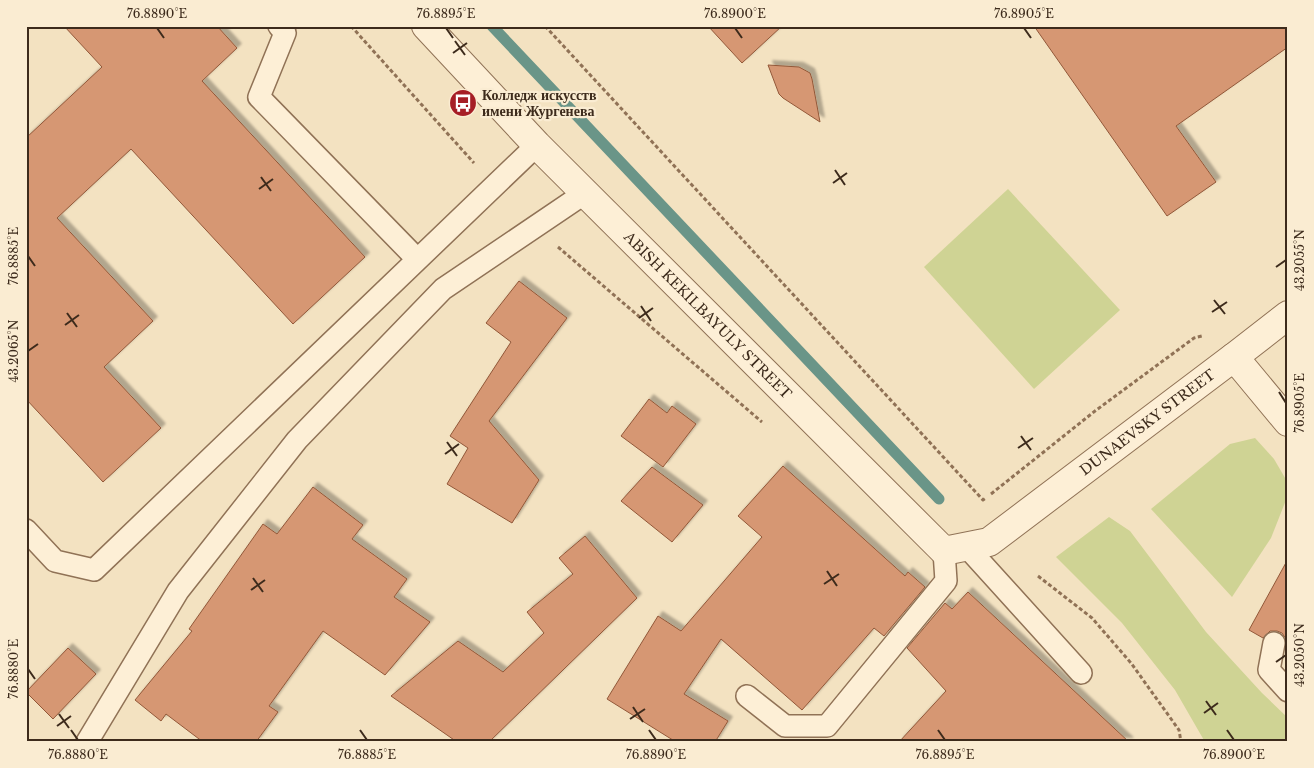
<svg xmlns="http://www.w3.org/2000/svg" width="1314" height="768" viewBox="0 0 1314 768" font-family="'Libre Baskerville',serif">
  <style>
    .green { fill: #cfd394 }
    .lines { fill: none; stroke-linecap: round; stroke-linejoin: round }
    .stream { stroke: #6a9588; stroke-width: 11 }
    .building { fill: #d69773; stroke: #925839; filter: url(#shadow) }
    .service-casing { stroke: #907256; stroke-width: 24 }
    .minor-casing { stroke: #907256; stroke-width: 30 }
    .tertiary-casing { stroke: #907256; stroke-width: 30 }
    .path { stroke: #907256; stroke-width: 3; stroke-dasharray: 4 2.5; stroke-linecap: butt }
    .service { stroke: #fdefd6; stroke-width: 21 }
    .minor { stroke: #fdefd6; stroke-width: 28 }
    .tertiary { stroke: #fdefd6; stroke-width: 28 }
    .ticks { fill: none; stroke: #3d2b1c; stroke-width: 2 }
    .labels { text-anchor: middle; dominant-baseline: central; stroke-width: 4.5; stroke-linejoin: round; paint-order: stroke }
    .poi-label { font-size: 14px; font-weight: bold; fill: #3d2b1c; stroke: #faecd2; text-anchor: start }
    .street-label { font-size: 14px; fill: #3d2b1c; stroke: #faecd2 }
    .neatline { fill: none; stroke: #3d2b1c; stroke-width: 2 }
    .ticks-label { font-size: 12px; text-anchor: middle; fill: #3d2b1c }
  </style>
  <defs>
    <filter id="shadow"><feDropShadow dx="4.5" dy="-4.5" stdDeviation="1" flood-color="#0004"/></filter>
  </defs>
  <rect width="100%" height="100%" fill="#f3e2c1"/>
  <g class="green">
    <polygon points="1008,189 1120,310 1034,389 924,267"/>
    <polygon points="1255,438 1274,459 1288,483 1288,495 1271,538 1232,597 1151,509 1230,444"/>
    <polygon points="1109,517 1130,531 1206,632 1262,693 1288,718 1288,742 1205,742 1175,690 1122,623 1056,557"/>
  </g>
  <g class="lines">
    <polyline class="stream" points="492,26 939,499"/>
  </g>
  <g class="building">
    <polygon points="64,26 217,26 237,48 202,81 365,257 293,324 131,149 57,218 153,321 104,367 161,428 103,482 26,399 26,138 102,67"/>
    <polygon points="708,26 782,26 742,63"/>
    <polygon points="1034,26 1288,26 1288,47 1176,126 1216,182 1167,216"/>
    <polygon points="768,65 799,67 810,73 812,79 820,122 783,98 779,94"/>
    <polygon points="519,281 567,318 489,421 539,480 512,523 447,484 468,448 450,436 511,342 486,323"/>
    <polygon points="649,399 667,413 672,406 696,424 663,467 621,436"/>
    <polygon points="783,466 905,576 908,572 925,587 884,636 874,628 802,710 721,639 684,694 728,721 715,742 676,742 607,699 658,616 681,631 762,537 738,516"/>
    <polygon points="652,467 703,505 672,542 621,501"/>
    <polygon points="313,487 363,525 352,539 407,579 394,597 430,622 385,675 323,631 269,706 278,712 256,742 203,742 166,714 161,721 135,700 192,631 189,629 263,524 277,534"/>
    <polygon points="585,536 637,598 489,742 457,742 391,696 458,641 503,672 544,633 527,612 573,574 559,558"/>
    <polygon points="1288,559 1288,651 1286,649 1286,639 1282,633 1277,631 1270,631 1263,638 1249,630"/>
    <polygon points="968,592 1129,742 899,742 946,691 907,648 945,603 952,609"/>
    <polygon points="68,648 96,674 53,719 26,692"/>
  </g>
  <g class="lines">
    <g class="service-casing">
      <g id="service">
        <polyline points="279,26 285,33 259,97 417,259"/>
        <polyline points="26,530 55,561 94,570 537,145"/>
        <polyline points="966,546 1081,673"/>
        <polyline points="1274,643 1269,670 1288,691"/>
        <polyline points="747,696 785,726 827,726 946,581 944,551"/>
        <polyline points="87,742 178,591 297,440 443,289 585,193"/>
      </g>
    </g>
    <g class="minor-casing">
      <polyline id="minor" points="1234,357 1288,315"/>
    </g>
    <g class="tertiary-casing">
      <g id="tertiary">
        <path id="s1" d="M426,26L537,145L944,551L989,542L1234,357L1288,422"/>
      </g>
    </g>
    <g class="path">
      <polyline points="351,26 474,163"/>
      <polyline points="545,26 983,500 986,498"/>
      <polyline points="558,247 762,422"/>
      <polyline points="991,494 1095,411 1194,338 1202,336"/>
      <polyline points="1038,576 1092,618 1131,663 1179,730 1181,742"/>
    </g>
    <use href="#service" class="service"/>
    <use href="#minor" class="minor"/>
    <use href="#tertiary" class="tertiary"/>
  </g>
  <path class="ticks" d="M157,28L164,38M446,28L453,38M735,28L742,38M1024,28L1031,38M455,41L465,55M453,53L467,43M835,170L845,185M261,177L271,191M833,183L847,173M259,189L273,179M28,256L35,266M1276,267L1286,260M1214,300L1225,314M641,306L651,321M1212,312L1227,302M67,313L77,327M639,318L653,308M65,325L79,315M28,351L38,344M1279,392L1286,403M1021,436L1031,450M447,442L457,456M1018,448L1033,438M445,454L459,444M827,571L837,586M253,578L263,592M824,584L839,574M251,590L265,580M1276,662L1286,655M28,669L35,679M1206,701L1216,715M633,707L643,722M1204,713L1218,703M59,714L69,728M630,719L645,709M57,726L71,716M71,730L78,740M360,730L367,740M649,730L656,740M938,730L945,740M1227,730L1234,740"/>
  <defs>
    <g id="bus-disc" transform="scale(1.4375)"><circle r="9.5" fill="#a61e26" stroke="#faecd2"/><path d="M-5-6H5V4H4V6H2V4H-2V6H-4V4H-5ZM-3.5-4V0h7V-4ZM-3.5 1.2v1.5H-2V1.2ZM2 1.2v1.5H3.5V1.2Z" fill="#fff"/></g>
  </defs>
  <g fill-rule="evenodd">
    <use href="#bus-disc" x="463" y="103"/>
  </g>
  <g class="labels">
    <g class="poi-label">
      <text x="482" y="95">Колледж искусств<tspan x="482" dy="16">имени Жургенева</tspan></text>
    </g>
    <g class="street-label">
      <text stroke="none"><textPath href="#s1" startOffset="404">ABISH KEKILBAYULY STREET</textPath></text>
      <text stroke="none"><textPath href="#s1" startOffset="982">DUNAEVSKY STREET</textPath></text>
    </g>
  </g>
  <rect width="1314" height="768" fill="none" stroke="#faecd2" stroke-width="55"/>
  <rect x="28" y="28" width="1258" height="712" class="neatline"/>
  <g class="ticks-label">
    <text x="157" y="18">76.8890°E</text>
    <text x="446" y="18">76.8895°E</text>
    <text x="735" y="18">76.8900°E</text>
    <text x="1024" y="18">76.8905°E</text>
    <text transform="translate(14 256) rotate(-90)" y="4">76.8885°E</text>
    <text transform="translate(1300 260) rotate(-90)" y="4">43.2055°N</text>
    <text transform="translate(14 351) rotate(-90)" y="4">43.2065°N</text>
    <text transform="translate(1300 403) rotate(-90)" y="4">76.8905°E</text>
    <text transform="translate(1300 655) rotate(-90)" y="4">43.2050°N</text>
    <text transform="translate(14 669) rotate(-90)" y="4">76.8880°E</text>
    <text x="78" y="759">76.8880°E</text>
    <text x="367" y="759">76.8885°E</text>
    <text x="656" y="759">76.8890°E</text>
    <text x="945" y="759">76.8895°E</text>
    <text x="1234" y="759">76.8900°E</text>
  </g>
</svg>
